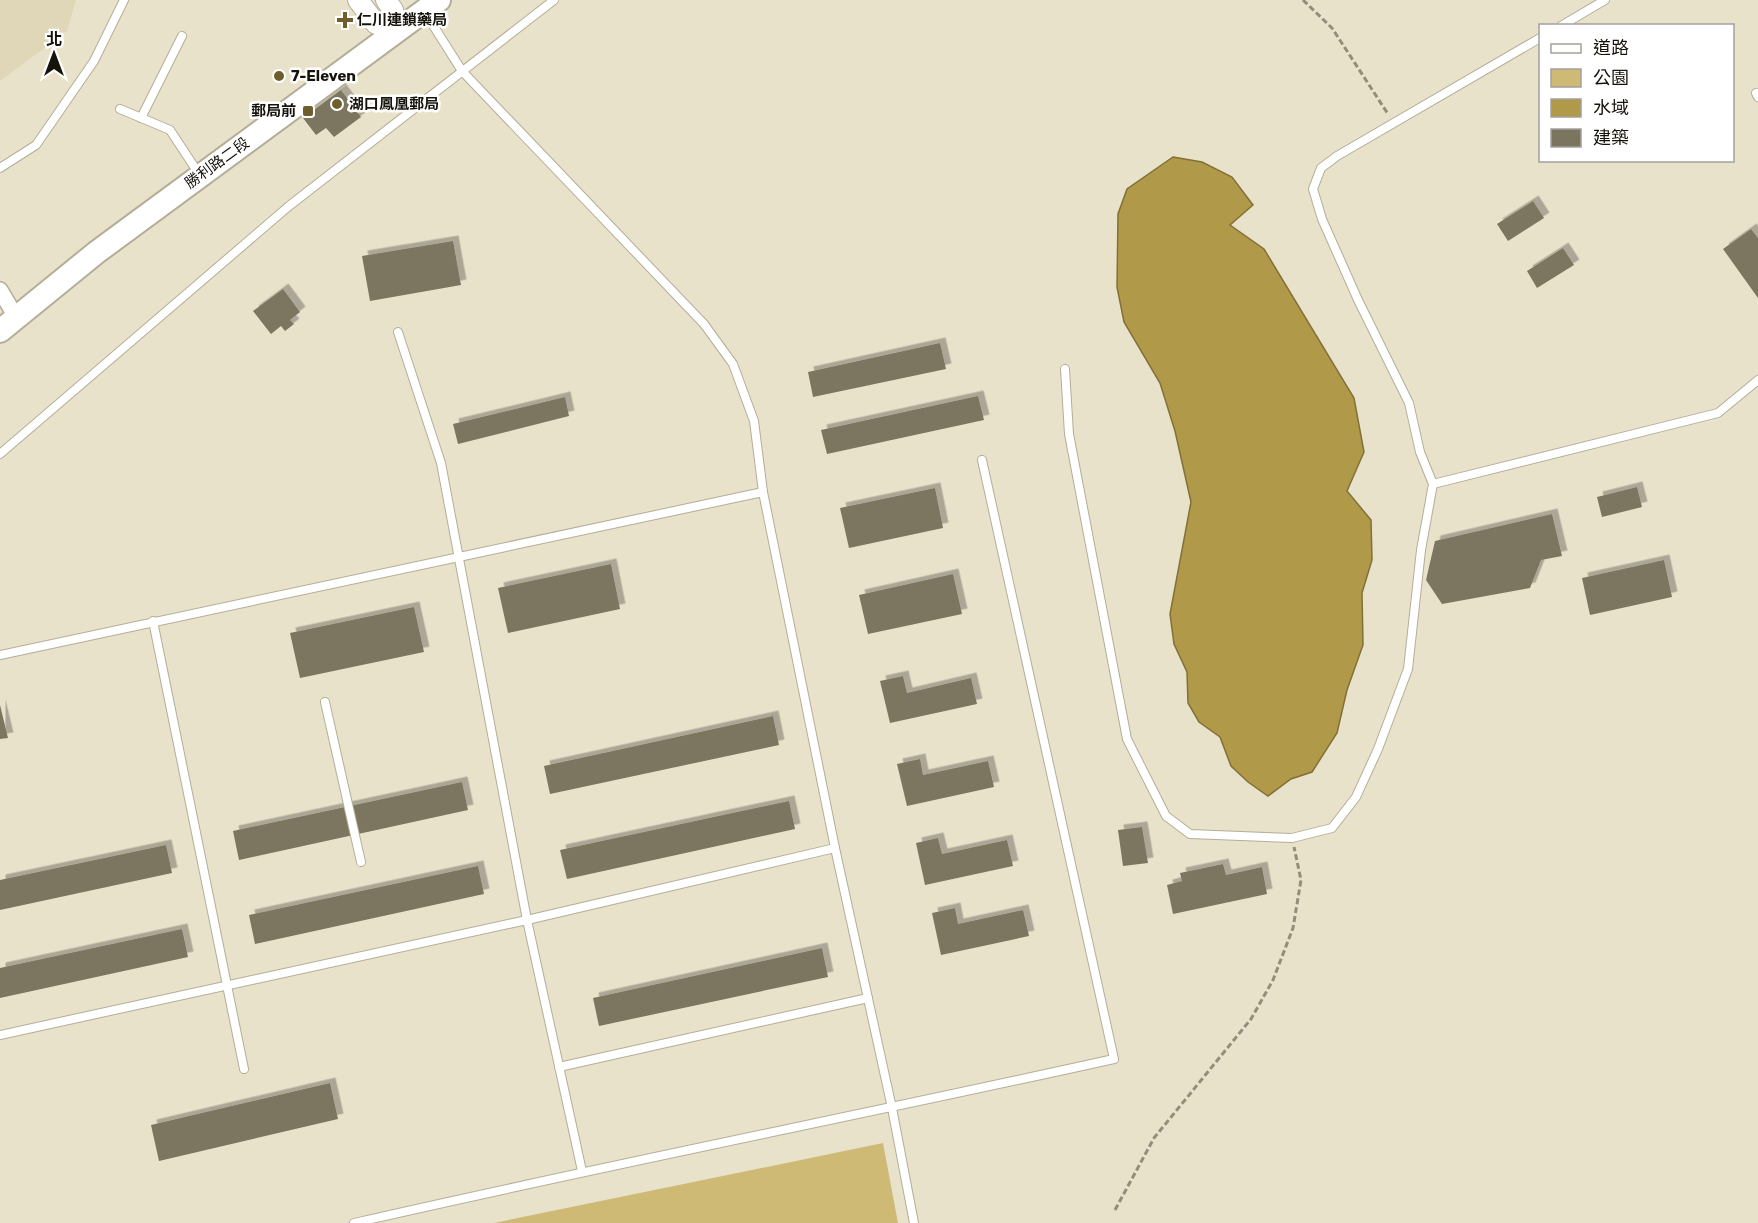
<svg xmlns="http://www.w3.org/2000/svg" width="1758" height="1223" viewBox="0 0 1758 1223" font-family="Rubik,'Noto Sans TC',sans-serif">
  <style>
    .built { fill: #e0d7b9 }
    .green { fill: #cfba75 }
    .water { fill: #b1994a; stroke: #827137; stroke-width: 1.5 }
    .building { fill: #7b7560; filter: url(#shadow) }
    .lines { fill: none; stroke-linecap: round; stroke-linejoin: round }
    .service-casing { stroke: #b4ad97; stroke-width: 10 }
    .minor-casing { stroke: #b4ad97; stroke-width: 18 }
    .tertiary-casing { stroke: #b4ad97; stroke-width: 22 }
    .secondary-casing { stroke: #b4ad97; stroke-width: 26 }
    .path { stroke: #938d7c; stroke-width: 3; stroke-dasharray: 6 3; stroke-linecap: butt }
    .service { stroke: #fff; stroke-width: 8 }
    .minor { stroke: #fff; stroke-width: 15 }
    .tertiary { stroke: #fff; stroke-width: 20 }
    .secondary { stroke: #fff; stroke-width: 22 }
    .poi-dot { fill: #6d5e2b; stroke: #fff; stroke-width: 2 }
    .labels { text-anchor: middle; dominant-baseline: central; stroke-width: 5; stroke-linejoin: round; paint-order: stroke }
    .poi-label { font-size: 15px; font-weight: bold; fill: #16130b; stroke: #fff; text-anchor: start }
    .street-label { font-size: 15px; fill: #16130b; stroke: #fff }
  </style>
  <defs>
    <filter id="shadow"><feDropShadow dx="5.5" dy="-5.5" stdDeviation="0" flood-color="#0004"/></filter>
  </defs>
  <rect width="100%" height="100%" fill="#e9e2cb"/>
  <polygon class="built" points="0,0 76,0 67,31 0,81"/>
  <polygon class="green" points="883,1143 898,1223 494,1223"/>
  <polygon class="water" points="1173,157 1202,162 1232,177 1253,205 1230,225 1264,249 1354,398 1364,452 1347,491 1371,520 1372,560 1362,593 1363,645 1347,690 1337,733 1312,772 1291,779 1268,796 1248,782 1231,766 1220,737 1199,722 1188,703 1187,672 1174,644 1170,614 1191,502 1175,431 1160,383 1124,322 1117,287 1118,214 1127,189"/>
  <g class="building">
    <polygon points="341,90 361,117 334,137 326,128 316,135 303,118"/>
    <polygon points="1533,201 1544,218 1508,241 1497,224"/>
    <polygon points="1751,229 1758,238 1758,298 1723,249"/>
    <polygon points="453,241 461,285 370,301 362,256"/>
    <polygon points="1563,248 1574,265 1537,288 1527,271"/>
    <polygon points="283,289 300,312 290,320 294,324 285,331 281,326 271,334 253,311"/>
    <polygon points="940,343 946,369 813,397 808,372"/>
    <polygon points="978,396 984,420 827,454 821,430"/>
    <polygon points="565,397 569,416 458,444 453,424"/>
    <polygon points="1637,487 1642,507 1602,517 1597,497"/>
    <polygon points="935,488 943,528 849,548 840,508"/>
    <polygon points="1552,514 1562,556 1541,560 1530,588 1442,604 1426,580 1435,541"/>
    <polygon points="1664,560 1672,597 1590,615 1582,578"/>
    <polygon points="611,564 620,609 508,633 498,588"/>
    <polygon points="953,574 962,614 868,634 859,595"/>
    <polygon points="414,607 424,652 300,678 290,633"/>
    <polygon points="903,676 907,693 971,678 977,704 890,723 880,681"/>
    <polygon points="0,705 8,738 0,739"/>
    <polygon points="773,716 779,745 550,794 544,766"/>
    <polygon points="920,759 923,775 988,761 994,787 907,806 897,764"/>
    <polygon points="462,782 468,810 239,860 233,831"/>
    <polygon points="789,801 795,829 567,879 560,850"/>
    <polygon points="1142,827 1148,863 1123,866 1118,830"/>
    <polygon points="938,838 942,854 1007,840 1013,866 925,885 916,843"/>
    <polygon points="166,845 172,873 0,910 0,880"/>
    <polygon points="1223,864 1226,875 1262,867 1267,894 1173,914 1167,885 1182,881 1180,873"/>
    <polygon points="478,866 484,894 255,944 249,915"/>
    <polygon points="955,908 958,924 1023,910 1029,936 941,955 932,913"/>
    <polygon points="182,929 188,957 0,998 0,968"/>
    <polygon points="822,948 828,977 599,1026 593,998"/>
    <polygon points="330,1083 338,1119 159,1161 151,1125"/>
  </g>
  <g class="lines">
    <g class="service-casing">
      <g id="service">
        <polyline points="426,14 462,71 704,324 733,364 754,421 763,492 835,848 892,1108 914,1223"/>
        <polyline points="1561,26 1605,0"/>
        <polyline points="1756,93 1758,97"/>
        <polyline points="120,109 170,130 199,174"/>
        <polyline points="141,118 182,36"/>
        <polyline points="0,168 36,145 94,61 124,0"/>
        <polyline points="398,332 441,463 527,920 582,1171"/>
        <polyline points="1065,369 1069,434 1127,739 1166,816 1190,834 1292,838 1332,828 1356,797 1378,749 1408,669 1421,550 1433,484 1420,452 1409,403 1358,300 1322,219 1313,189 1321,168 1337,156 1540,38"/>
        <polyline points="0,454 289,206 554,0"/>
        <polyline points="1433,484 1718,413 1758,380"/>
        <polyline points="153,621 244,1069"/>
        <polyline points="0,655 763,492"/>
        <polyline points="325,702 361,862"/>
        <polyline points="0,1035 527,920 835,848"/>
        <polyline points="559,1067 868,998"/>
        <path d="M354,1223C607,1165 861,1115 1114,1059L982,460"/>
      </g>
    </g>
    <g class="minor-casing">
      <polyline id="minor" points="0,290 16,317"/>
    </g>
    <g class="tertiary-casing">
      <polyline id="tertiary" points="358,0 376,24 397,30 393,10 386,0"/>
    </g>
    <g class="secondary-casing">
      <polyline id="secondary" points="0,331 97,252 439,0"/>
    </g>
    <g class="path">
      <polyline points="1303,0 1332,28 1388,114"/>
      <polyline points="1115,1210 1154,1138 1251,1019 1273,980 1293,928 1301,880 1294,847"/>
    </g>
    <use href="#service" class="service"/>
    <use href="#minor" class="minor"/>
    <use href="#tertiary" class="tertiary"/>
    <use href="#secondary" class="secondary"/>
  </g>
  <g class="poi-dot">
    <path d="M342 11h6v6h6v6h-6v6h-6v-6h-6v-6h6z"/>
    <circle cx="279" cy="76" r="6"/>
    <circle cx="337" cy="104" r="6"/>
    <rect x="302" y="105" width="12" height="12" rx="3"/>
  </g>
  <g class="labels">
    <g class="poi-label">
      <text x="357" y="20">仁川連鎖藥局</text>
      <text x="291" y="76">7-Eleven</text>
      <text x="349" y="104">湖口鳳凰郵局</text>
      <text x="296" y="111" text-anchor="end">郵局前</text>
    </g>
    <g class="street-label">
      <text transform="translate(217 163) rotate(-36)">勝利路二段</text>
    </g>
  </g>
  <rect x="1539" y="24" width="195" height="138" fill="#ffffff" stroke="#a2a19d" stroke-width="1.5"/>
  <rect x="1551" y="44" width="30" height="9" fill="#ffffff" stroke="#a2a19d" stroke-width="1.5"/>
  <text x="1593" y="54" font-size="18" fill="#16130b">道路</text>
  <rect x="1551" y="69" width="30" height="18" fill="#cfba75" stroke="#a2a19d" stroke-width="1.5"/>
  <text x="1593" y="84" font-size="18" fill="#16130b">公園</text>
  <rect x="1551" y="99" width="30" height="18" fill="#b1994a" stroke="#a2a19d" stroke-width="1.5"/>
  <text x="1593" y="114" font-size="18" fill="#16130b">水域</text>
  <rect x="1551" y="129" width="30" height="18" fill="#7b7560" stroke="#a2a19d" stroke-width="1.5"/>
  <text x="1593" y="144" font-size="18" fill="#16130b">建築</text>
  <g transform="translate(54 54)" stroke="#ffffff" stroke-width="4.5" paint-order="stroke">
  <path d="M0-4.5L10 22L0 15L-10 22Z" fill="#16130b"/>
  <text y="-9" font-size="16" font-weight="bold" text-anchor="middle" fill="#16130b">北</text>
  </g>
</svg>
